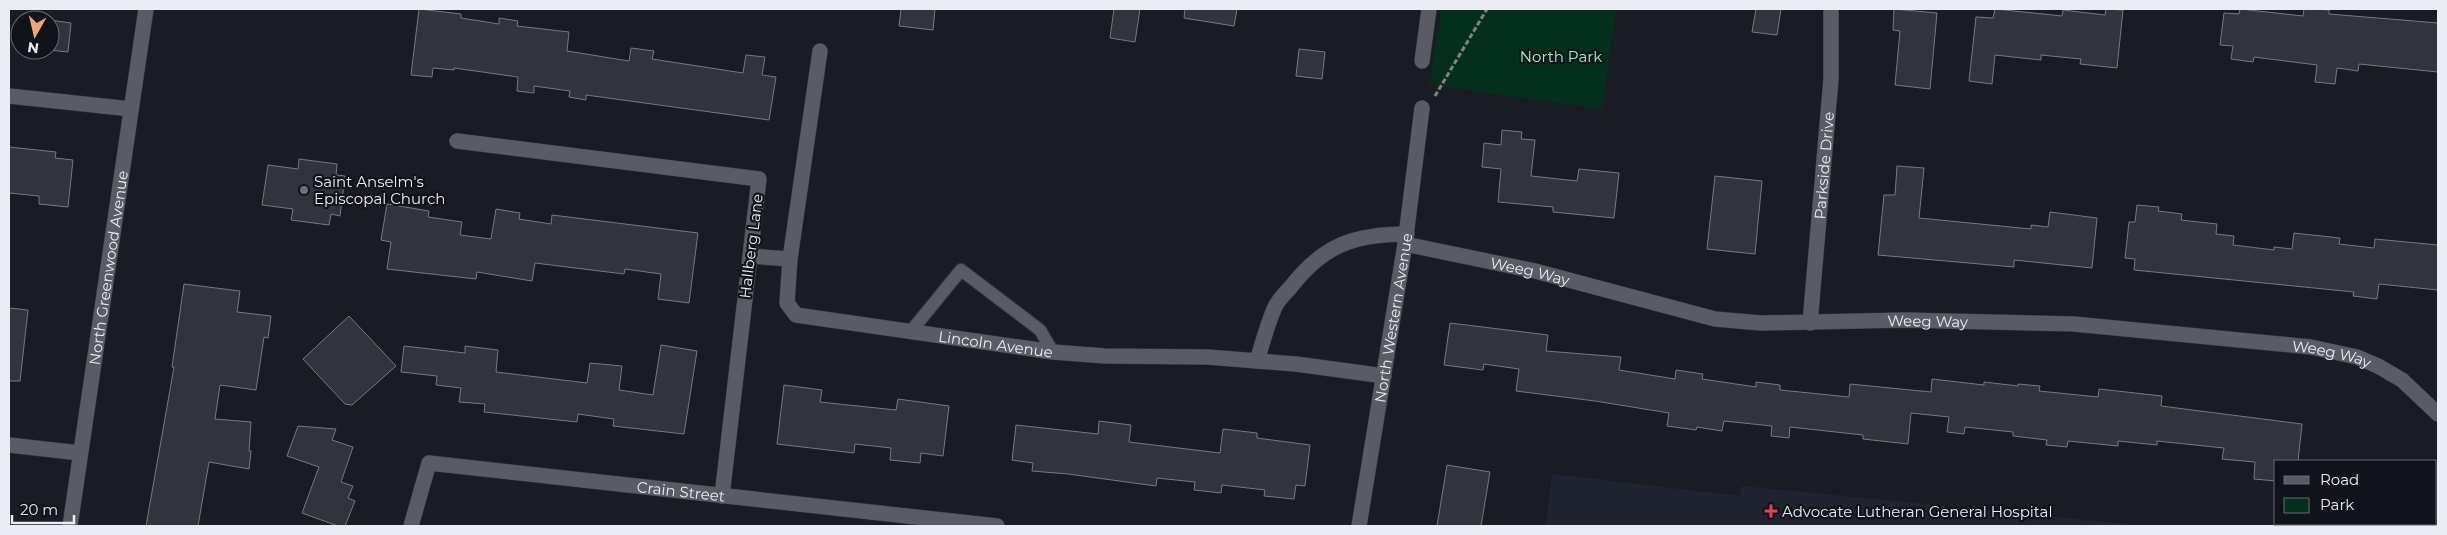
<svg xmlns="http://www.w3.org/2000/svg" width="2447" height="535" viewBox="0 0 2447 535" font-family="Montserrat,sans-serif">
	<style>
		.built { fill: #202431 }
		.green { fill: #042f1c }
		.building { fill: #32343d; stroke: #767983 }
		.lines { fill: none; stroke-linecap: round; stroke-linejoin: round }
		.service-casing { stroke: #383a40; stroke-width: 14 }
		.minor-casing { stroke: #383a40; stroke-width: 16 }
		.secondary-casing { stroke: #383a40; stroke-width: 16 }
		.path { stroke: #808289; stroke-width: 3; stroke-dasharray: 5 2.5; stroke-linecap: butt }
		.service { stroke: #5a5c65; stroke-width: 12 }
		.minor { stroke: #5a5c65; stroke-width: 15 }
		.secondary { stroke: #5a5c65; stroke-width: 15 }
		.worship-dot { fill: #6b7280; stroke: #11131a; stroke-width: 2 }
		.health-dot { fill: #e0444e; stroke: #11131a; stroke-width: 2 }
		.labels { text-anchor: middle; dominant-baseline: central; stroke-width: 4.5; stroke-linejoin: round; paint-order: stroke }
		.park-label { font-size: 15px; fill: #87fec1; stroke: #11131a }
		.street-label { font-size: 15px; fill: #ecedf3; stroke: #11131a }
		.poi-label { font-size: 15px; fill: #ecedf3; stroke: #11131a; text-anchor: start }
	</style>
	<rect width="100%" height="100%" fill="#1a1c24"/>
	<path class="built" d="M1552,474L1740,496L1742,486L2147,526H1546Z"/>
	<path class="green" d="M1441,9H1616L1602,109L1430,85Z"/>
	<path class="building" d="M419,9L461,14V18L499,24V18L518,21L517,26L569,32L567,51L629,61L631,48L654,51L652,59L743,73L746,55L765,57L762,75L776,77L769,120L586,95V100L569,97L570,91L534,86V93L517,91L518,77L454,68V70L433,68L432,77L411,75Z
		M901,9H935L933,30L899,26Z
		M1114,9H1140L1135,42L1110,38Z
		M1185,9H1237L1234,26L1184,18Z
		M1756,9H1781L1777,35L1752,32Z
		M1894,9L1937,13L1930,89L1895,85L1900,31L1893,30Z
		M1995,9L2062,16L2063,10L2105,15L2106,9L2123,10L2117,68L2080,64L2081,59L2041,55V60L1995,55L1992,84L1969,81L1976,17L1993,18Z
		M2240,9L2303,16L2304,9H2315L2329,10V14L2438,23V72L2359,64L2358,71L2337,68L2335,84L2315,82L2317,65L2254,57L2253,62L2231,59L2233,46L2220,45L2224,13L2239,14Z
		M50,20L71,23L68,52L49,50Z
		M1299,49L1325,52L1322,79L1296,76Z
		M1502,130L1522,132L1521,139L1535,140L1531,176L1577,181L1579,169L1619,173L1614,218L1553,212V207L1498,202L1501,169L1482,167L1484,143L1501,145Z
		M9,147L56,152L55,158L73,160L68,207L39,204V196L9,193Z
		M299,159L337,164L336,175L345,176L340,216L331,214L329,225L291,220L293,209L262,205L268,165L298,169Z
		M1897,166L1924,168L1919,218L2031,229V225L2048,227L2050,212L2097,218L2092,268L2014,260V267L1878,255L1884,195H1895Z
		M1715,176L1762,181L1755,254L1707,249Z
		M387,204L429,211L428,217L462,222L460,235L491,239L496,209L520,213L519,219L551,224L552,215L698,233L689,303L658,299L661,274L625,269L624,274L535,263L532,281L477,272L476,279L387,269L391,242L381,240Z
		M2137,205L2159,207L2158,211L2182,214L2181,220L2217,224L2216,234L2234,236L2233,245L2274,250V247L2292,249L2294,233L2340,238L2339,244L2374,248L2375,239L2438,245V290L2379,284L2377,299L2353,296L2354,292L2134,270L2135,259L2125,258L2129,222H2135Z
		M184,284L240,291L237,312L271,316L268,338L264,337L256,390L220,385L215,419L251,422L249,451H251L249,469L209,462L198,526H146L174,367H172Z
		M9,308L28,310L20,381H9Z
		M349,316L396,366L352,405L345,404L303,359Z
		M1450,323L1548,335L1546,351L1621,357L1619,370L1675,379L1676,370L1703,374L1702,379L1756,387V382L1780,385V390L1849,397L1850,384L1931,392L1932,379L1984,385V382L2018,386V384L2040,386L2039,391L2098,397L2099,389L2162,396L2161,406L2302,424L2298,461H2276V481L2254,479L2255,462L2222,459L2224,448L2157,441V445L2118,441V446L2068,441L2067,447L2046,445L2047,440L2013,436V432L1965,427L1964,434L1947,432L1949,417L1911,413L1908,444L1863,439V435L1790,427L1789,438L1771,436L1772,426L1724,421L1722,431L1697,427L1696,430L1667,426L1669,413L1595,401L1516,391L1519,369L1484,364L1483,370L1444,365Z
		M661,345L697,351L684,434L613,426L614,419L578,414L577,422L484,412L485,404L459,402L461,388L436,385L437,376L401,372L404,346L465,353V346L498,350L496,372L587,383L590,363L622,366L619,390L653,395Z
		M784,385L822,390L820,402L896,410L898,399L949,406L943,456L921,453L920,463L890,460L891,448L855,444L854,453L777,444Z
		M1099,421L1131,425L1129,442L1220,453L1223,429L1257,433V438L1310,445L1305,486L1296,485L1294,499L1264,496L1265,490L1222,485L1221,493L1194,490L1195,482L1157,478L1156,486L1068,474L1032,471L1033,463L1012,460L1016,425L1098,434Z
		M298,426L336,429L332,440L353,447L341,482L353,486L348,498L355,501L345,526H338L302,513L319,467L287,456Z
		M1447,465L1490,472L1481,526H1437Z"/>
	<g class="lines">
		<g class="service-casing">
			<path id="service" d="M912,330L961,270L1040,330L1053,352"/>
		</g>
		<g class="minor-casing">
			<g id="minor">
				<path id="s1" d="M820,51L790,259L787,303L796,315L1053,352L1105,356L1207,357L1296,364L1384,376"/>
				<path d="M1422,61L1429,9"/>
				<path d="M9,96L131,109"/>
				<path d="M457,141L759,179L722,496"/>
				<path id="s2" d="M1405,244L1535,271L1715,319L1761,323L1904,320L2074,324L2311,347L2357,357L2378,366L2402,380L2438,414"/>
				<path d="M750,256L790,259"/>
				<path id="s3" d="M1810,323L1831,79V9"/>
				<path d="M1257,361C1262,344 1267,326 1274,309C1277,302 1284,294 1290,288C1323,245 1354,234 1407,234"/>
				<path d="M9,445L80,453"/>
				<path id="s4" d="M411,526L429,463L997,526"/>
				<path id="s5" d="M1359,526L1405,244L1422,108"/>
			</g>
		</g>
		<g class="secondary-casing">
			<g id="secondary">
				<path id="s6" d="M70,526L146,9"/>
			</g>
		</g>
		<path class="path" d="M1435,96L1487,9"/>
		<use href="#service" class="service"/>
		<use href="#minor" class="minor"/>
		<use href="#secondary" class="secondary"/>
	</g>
	<circle class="worship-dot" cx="304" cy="190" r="5"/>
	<path class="health-dot" d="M1768.5 503.5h5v5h5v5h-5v5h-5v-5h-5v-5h5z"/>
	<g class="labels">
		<g class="park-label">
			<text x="1561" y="56">North Park</text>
		</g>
		<g class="street-label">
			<text stroke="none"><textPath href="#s3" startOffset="158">Parkside Drive</textPath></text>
			<text transform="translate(751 246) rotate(-83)">Hallberg Lane</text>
			<text stroke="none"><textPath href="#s6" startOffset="261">North Greenwood Avenue</textPath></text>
			<text stroke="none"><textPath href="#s2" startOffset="128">Weeg Way</textPath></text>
			<text stroke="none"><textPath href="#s5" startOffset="211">North Western Avenue</textPath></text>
			<text stroke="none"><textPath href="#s2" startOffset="532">Weeg Way</textPath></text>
			<text stroke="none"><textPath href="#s1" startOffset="471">Lincoln Avenue</textPath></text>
			<text stroke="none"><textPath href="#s2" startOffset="938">Weeg Way</textPath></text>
			<text stroke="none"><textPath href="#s4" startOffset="319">Crain Street</textPath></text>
		</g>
		<g class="poi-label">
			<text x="314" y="181">Saint Anselm's<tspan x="314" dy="17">Episcopal Church</tspan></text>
			<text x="1782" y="511">Advocate Lutheran General Hospital</text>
		</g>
	</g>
	<rect width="2447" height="535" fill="none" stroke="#ecedf3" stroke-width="20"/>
	<rect x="2274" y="460" width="162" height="65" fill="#11131a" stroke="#696a71"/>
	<rect x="2284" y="476" width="25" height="8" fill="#5a5c65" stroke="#696a71"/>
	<text x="2320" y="485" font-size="15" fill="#ecedf3">Road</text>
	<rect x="2284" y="498" width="25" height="15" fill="#042f1c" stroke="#696a71"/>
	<text x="2320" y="510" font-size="15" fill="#ecedf3">Park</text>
	<g transform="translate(35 35) rotate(188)"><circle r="24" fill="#11131a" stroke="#696a71"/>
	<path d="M0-4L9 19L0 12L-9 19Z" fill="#f0a378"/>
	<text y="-8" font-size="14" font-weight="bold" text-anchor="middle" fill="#ecedf3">N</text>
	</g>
	<path d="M12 515v8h62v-8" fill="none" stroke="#ecedf3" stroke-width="2.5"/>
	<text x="20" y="515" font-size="15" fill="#ecedf3" stroke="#11131a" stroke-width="4" paint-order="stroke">20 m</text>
</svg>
